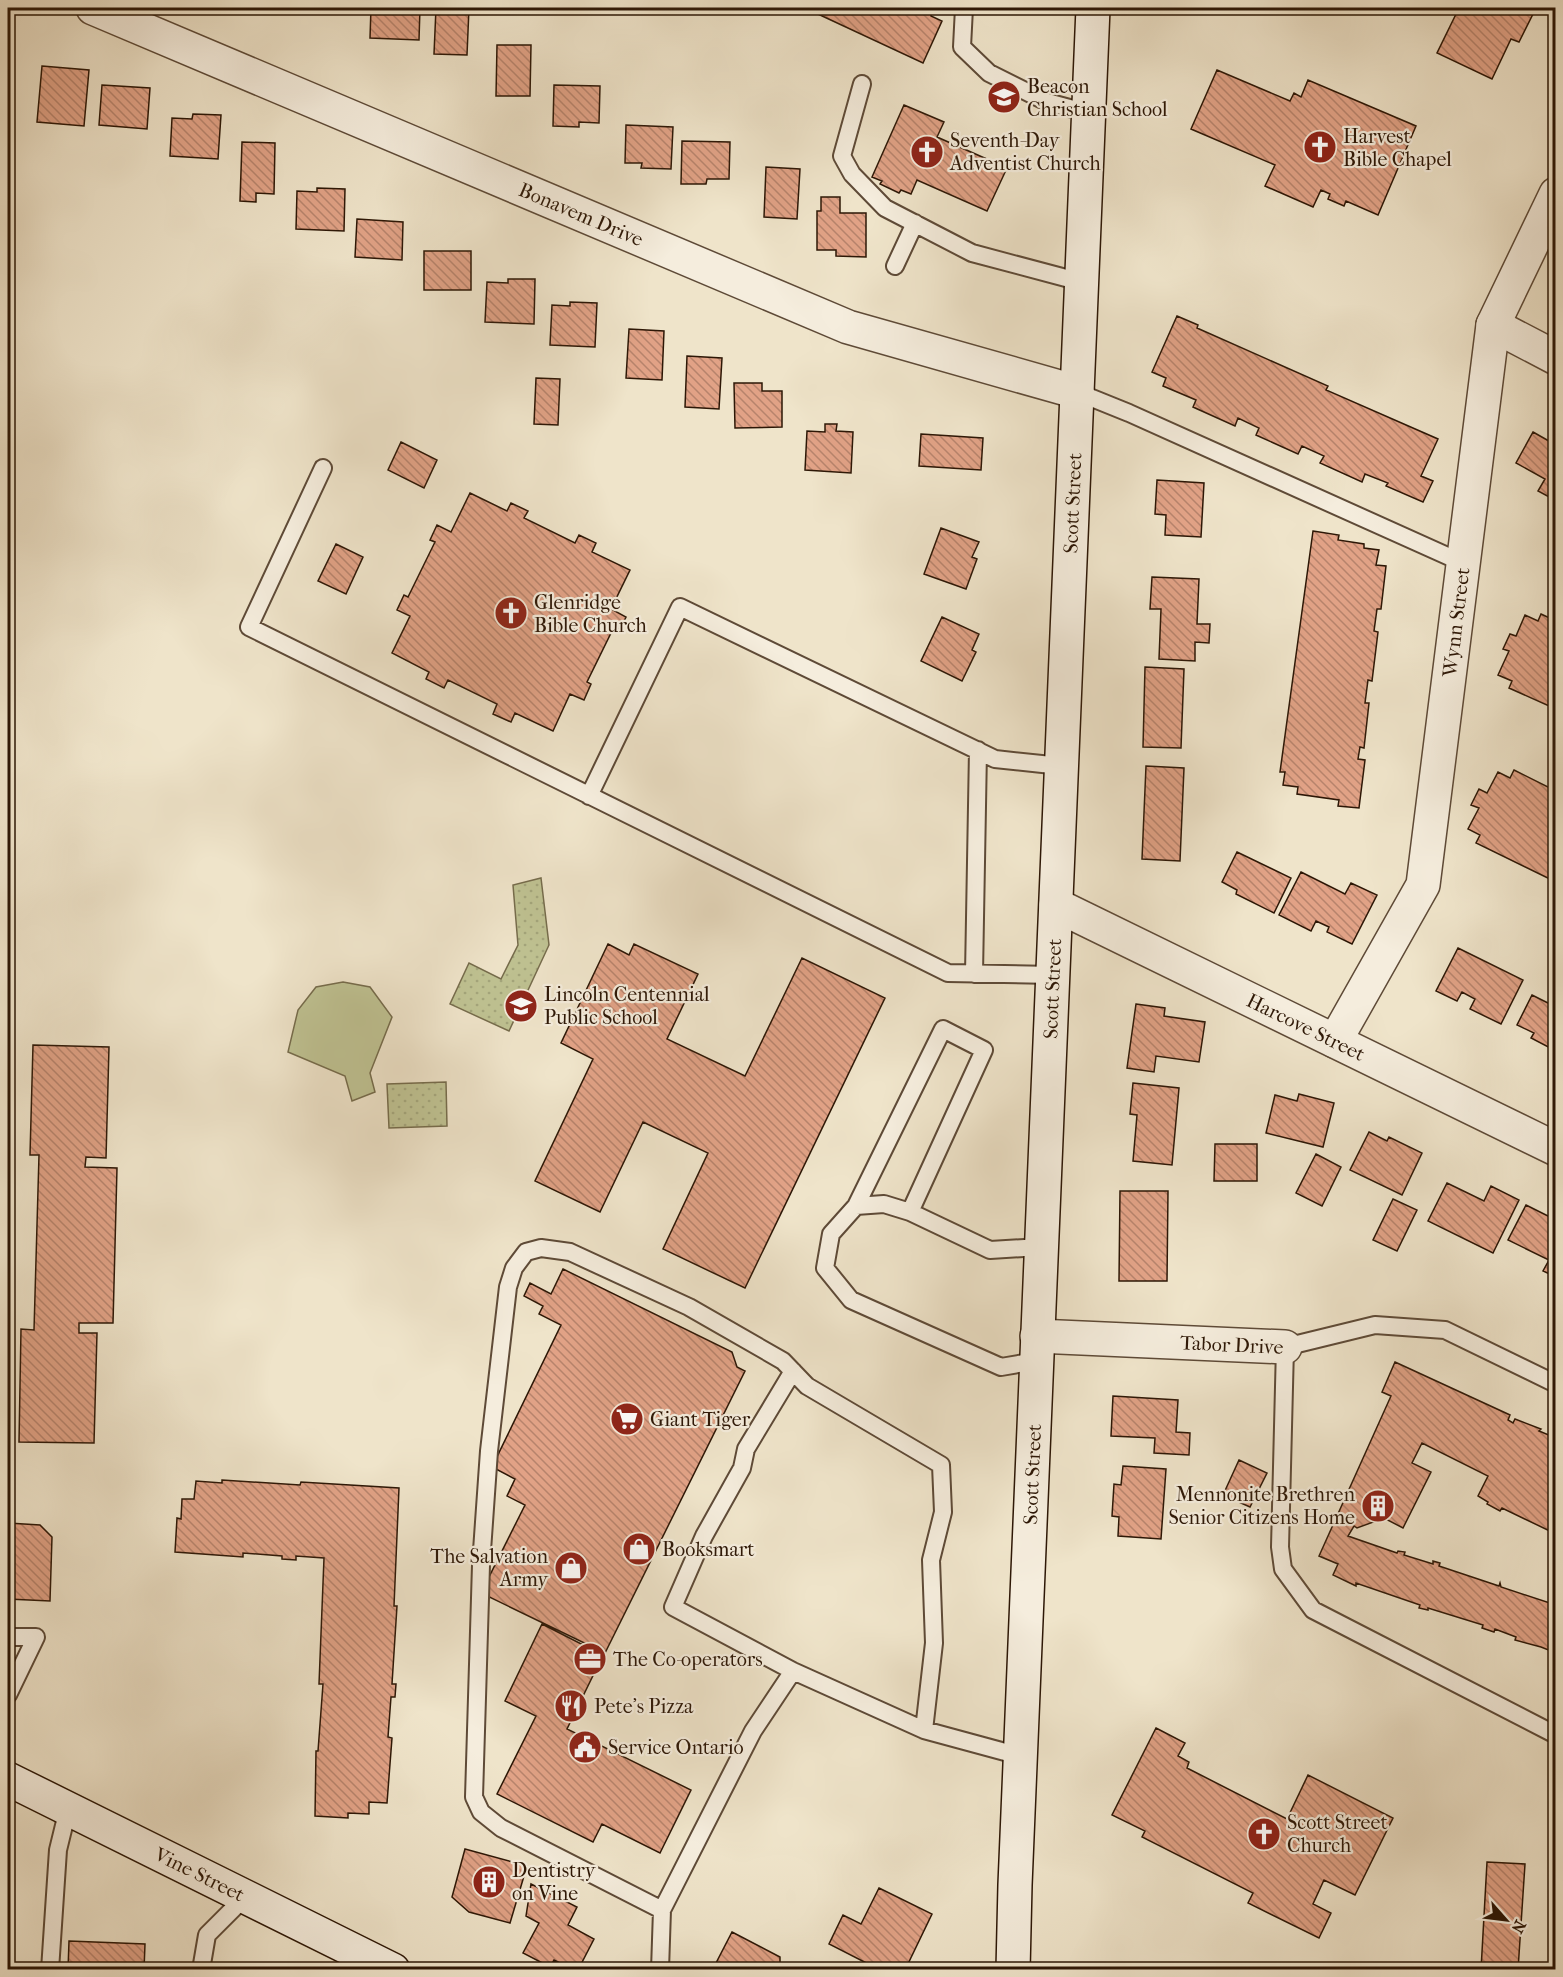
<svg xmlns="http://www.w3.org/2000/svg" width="1563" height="1977" viewBox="0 0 1563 1977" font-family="'IM FELL French Canon',serif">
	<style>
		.grass { fill: url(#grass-dots); stroke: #766c4c; stroke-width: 1.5 }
		.pitch { fill: #bfc292; stroke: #766c4c; stroke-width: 1.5 }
		.building { fill: url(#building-back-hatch); stroke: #2d1706; stroke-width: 1.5 }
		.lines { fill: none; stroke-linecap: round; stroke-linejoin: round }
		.lane-casing { stroke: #5e4a37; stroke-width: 20 }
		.street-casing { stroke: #5e4a37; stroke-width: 36 }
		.secondary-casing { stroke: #2d1706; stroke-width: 36 }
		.lane { stroke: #f5eddd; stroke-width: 16 }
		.street { stroke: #f5eddd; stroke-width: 33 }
		.secondary { stroke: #f5eddd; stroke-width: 33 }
		.labels { text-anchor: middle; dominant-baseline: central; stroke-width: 4.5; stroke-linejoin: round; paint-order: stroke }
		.poi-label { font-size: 20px; fill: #2d1706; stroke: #f5eddd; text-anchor: start }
		.street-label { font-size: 20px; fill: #2d1706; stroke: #f5eddd }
	</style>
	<defs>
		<pattern id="grass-dots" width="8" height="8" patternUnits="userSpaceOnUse" patternTransform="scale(1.5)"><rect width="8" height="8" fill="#bfc292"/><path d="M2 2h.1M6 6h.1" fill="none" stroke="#a4a67c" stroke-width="1.8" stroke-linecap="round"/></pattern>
		<pattern id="building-back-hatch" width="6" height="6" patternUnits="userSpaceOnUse" patternTransform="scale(1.5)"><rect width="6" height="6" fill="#e1a286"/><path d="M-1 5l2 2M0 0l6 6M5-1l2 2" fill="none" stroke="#b7836c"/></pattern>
	</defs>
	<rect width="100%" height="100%" fill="#efe4ca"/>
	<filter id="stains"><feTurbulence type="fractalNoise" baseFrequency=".00333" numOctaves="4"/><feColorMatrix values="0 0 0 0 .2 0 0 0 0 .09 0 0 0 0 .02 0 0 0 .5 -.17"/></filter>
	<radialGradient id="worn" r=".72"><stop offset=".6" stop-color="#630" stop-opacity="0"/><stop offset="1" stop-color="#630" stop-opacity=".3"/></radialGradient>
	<path class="grass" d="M541,878L549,945L509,1031L450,1004L469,963L501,979L518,945L513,885Z
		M446,1082L447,1126L389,1128L387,1084Z"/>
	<path class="pitch" d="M343,982L370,987L392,1017L370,1073L375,1092L352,1101L345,1076L288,1052L298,1010L316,987Z"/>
	<path class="building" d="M371,8H420L419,40L370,38Z
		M436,8H469L467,55L434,54Z
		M805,8H931V16L942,21L923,63Z
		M1459,8H1536L1519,42L1511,39L1492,79L1437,53Z
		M497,45H531L530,96H496Z
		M42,66L89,70L84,126L37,122Z
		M1217,70L1290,101L1294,93L1301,97L1308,80L1416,126L1378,215L1346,201L1344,206L1328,199L1330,194L1321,190L1313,207L1265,186L1275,165L1191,129Z
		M102,85L150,88L147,129L99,125Z
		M554,85L600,86L599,123L579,122V127L553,126Z
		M904,105L944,122L937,137L1007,168L987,211L917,180L911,194L901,190L899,193L880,184L882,181L872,177Z
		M193,114L221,115L218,159L170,156L172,118L192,119Z
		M626,125L673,127L671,169L641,168L642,163H625Z
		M682,141L730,142L729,179H707L706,184H681Z
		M242,142L275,143L274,194L256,193V202L240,201Z
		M766,167L800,169L797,219L764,217Z
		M317,188L345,189L344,231L296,229L297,191L317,192Z
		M821,197H840V213H866V257L836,256V250H817V211H821Z
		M357,219L403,222L402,260L355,257Z
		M424,251H471V290H424Z
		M508,279H535L534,324L485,322L487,282L508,283Z
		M570,302L597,303L595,347L550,345L552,305L570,306Z
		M1177,316L1198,325L1197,328L1328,386L1326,390L1438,439L1421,476L1433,481L1423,502L1386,486L1388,483L1365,474L1362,482L1320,463L1324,456L1302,446L1298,454L1256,435L1259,428L1238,418L1235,426L1193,407L1196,400L1163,386L1166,378L1152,372Z
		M629,329L664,331L662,380L626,378Z
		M687,356L722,358L719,409L685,407Z
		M536,378L560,379L558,425L534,424Z
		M734,383H762V391H782V427L735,428Z
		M825,424H837L836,431L853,432L851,473L805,470L807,431L825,432Z
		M1533,432L1556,445V495L1553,499L1538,491L1545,479L1516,463Z
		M921,434L983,438L981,470L919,466Z
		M401,442L437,460L424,488L388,470Z
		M1157,480L1204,483L1201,537L1165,535L1166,515L1155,514Z
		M470,493L507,511L511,503L528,511L524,518L575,543L579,535L596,543L592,552L630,570L611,609L626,617L620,630L614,627L587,682L591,684L584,700L570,694L553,731L515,713L511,722L493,714L497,704L448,680L444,688L426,679L429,672L392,653L410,616L397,610L404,595L408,597L435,542L430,540L437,525L451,532Z
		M941,528L979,542L972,557L977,559L966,589L924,574Z
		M1313,531L1339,535L1338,540L1364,544V548L1379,550L1376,565L1386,566L1381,609H1377L1374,631L1378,632L1372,681L1368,680L1365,703H1369L1364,748L1360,747L1358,759L1365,760L1359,808L1338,806L1339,800L1297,794L1298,787L1283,785L1285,772H1280Z
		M336,544L363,557L346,594L318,581Z
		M1152,577L1199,579L1197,624H1210L1209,643L1195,642V661L1159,659L1161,609H1150Z
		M1541,614L1556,621V709L1509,688L1512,681L1498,675L1509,651L1503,649L1510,634L1516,636L1525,615L1538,621Z
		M942,617L979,634L972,650L976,652L962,681L921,661Z
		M1145,667L1184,669L1181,748L1143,747Z
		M1146,766L1184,768L1180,861L1142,859Z
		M1514,770L1556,791V882L1476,843L1480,835L1468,829L1479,808L1471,805L1479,789L1487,793L1498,772L1510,778Z
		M1237,852L1291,878L1274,913L1236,894L1237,890L1222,882Z
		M1301,872L1345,894L1351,883L1377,895L1352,944L1327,932L1329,927L1316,921L1311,931L1279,915Z
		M608,944L629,955L634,944L698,974L667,1039L745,1076L802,958L885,998L745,1288L663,1249L708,1153L643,1122L600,1212L535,1181L593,1059L561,1043Z
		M1458,948L1523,980L1501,1024L1470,1009L1475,999L1462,992L1457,1001L1436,991Z
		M1532,995L1556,1007V1051L1531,1038L1534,1033L1517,1025Z
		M1136,1004L1165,1008L1164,1016L1205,1022L1199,1062L1156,1056L1154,1072L1127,1068Z
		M33,1045L109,1047L106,1158L86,1157L85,1167L117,1168L113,1323H79V1333H97L94,1443L19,1442L21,1329L34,1330L39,1155H30Z
		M1133,1083L1179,1088L1172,1165L1133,1161L1137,1115L1130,1114Z
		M1299,1094L1334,1103L1323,1147L1266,1133L1275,1095L1297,1101Z
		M1369,1132L1387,1141L1389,1137L1422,1153L1402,1195L1350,1170Z
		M1215,1144H1257V1181H1214Z
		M1316,1154L1341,1167L1322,1206L1296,1193Z
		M1447,1183L1484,1201L1491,1186L1519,1200L1493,1253L1428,1221Z
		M1120,1191H1168L1167,1281H1119Z
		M1393,1199L1417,1210L1397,1251L1373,1240Z
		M1526,1205L1556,1220V1277L1543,1271L1549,1260L1508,1240Z
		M563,1269L732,1352L737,1367L745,1371L605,1653L481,1593L525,1505L507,1496L515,1479L492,1467L561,1325L539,1314L543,1306L524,1296L530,1283L551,1294Z
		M1395,1362L1510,1415L1508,1420L1513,1423L1515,1419L1541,1429L1539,1431L1556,1438V1534L1502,1508L1500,1511L1487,1504L1488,1502L1478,1496L1488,1476L1422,1443L1412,1463L1431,1472L1403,1528L1384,1518L1357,1528L1354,1526L1348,1536L1397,1553L1398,1551L1405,1552L1404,1555L1433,1564V1561L1440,1563L1439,1566L1499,1586L1500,1583L1501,1587L1556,1605V1653L1541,1647L1515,1640L1516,1637L1495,1629L1494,1632L1482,1628L1483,1625L1428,1608V1610L1419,1608L1420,1605L1356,1583V1586L1333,1575L1338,1564L1319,1556L1391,1396L1382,1392Z
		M1113,1396L1178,1400L1176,1432L1190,1433L1189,1455L1154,1453L1155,1438L1111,1436Z
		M1239,1460L1267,1473L1250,1507L1223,1495Z
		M1123,1466L1166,1469L1161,1539L1118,1536L1119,1517L1112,1516L1114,1484L1121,1485Z
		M222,1480L300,1485L301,1482L399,1488L394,1606H397L392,1684H396L395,1697H391L388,1737L392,1738L387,1803L369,1802V1814L348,1813V1818L315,1816L316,1751H318L323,1684H319L324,1558L296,1556V1560L282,1559V1556L243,1553V1557L175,1552L177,1518L181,1519L182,1499H194L196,1481L222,1483Z
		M8,1523L40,1525L52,1537L50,1601L8,1599Z
		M542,1624L603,1655L567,1729L691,1790L660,1853L602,1824L593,1842L497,1794L536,1716L505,1701Z
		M1156,1728L1185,1743L1178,1756L1189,1762L1187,1768L1287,1819L1308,1775L1393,1818L1355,1895L1324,1880L1313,1904L1331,1913L1319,1938L1248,1903L1253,1893L1142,1837L1145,1831L1112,1815Z
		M465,1849L527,1866L510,1923L469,1912L452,1897Z
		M1487,1862L1525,1864L1518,1970H1481Z
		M531,1884L577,1907L568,1925L594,1939L578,1970H574L554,1960L550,1967L523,1953L539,1923L526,1916Z
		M879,1888L932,1914L905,1970H880L829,1944L843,1915L861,1924Z
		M732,1932L780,1957V1970H715V1965Z
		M69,1941L145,1944L144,1970H68Z"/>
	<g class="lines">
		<g class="lane-casing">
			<path id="lane" d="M964,8L962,47L989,73L1047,102L1088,113
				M862,84L842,156L852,174L885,208L972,253L1081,282
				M895,266L915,223
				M1077,392L1129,413L1463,563
				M323,468L249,627L948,973L1053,975
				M589,796L680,607L995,759L1061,766
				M974,974L978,750
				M856,1206L943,1029L984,1050L910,1212
				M1036,1361L1001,1367L851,1300L825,1268L831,1234L856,1206L884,1204L910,1212L990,1250L1041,1247
				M793,1371L746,1449L742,1468L704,1536L673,1607L793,1671L924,1730L1020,1756
				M1556,1384L1445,1330L1375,1325L1285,1347L1280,1547L1283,1569L1313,1610L1556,1735
				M8,1637H36L8,1695
				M662,1910L501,1828L481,1812L474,1797L481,1565L489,1451L508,1287L514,1268L526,1252L541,1248L570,1252L689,1307L783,1361L807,1386L941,1465L943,1512L931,1560L934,1643L924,1730
				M50,1970L58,1850L68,1809
				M201,1970L207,1935L245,1897
				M660,1970L662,1910L753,1731L793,1671"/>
		</g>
		<g class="street-casing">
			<g id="street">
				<path id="s1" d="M93,8L848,327L1077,392"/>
				<path d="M1493,325L1556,358"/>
				<path id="s2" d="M1056,905L1556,1149"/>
				<path id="s3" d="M1335,1041L1423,885L1493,325L1556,194"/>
				<path id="s4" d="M1037,1336L1285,1347"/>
			</g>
		</g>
		<g class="secondary-casing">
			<g id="secondary">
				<path id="s5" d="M8,1779L393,1970"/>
				<path id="s6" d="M1013,1970L1015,1885L1093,8"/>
			</g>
		</g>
		<use href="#lane" class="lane"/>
		<use href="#street" class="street"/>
		<use href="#secondary" class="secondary"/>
	</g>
	<defs>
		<g id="school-disc" transform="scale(1.725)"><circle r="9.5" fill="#8f2418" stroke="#f5eddd"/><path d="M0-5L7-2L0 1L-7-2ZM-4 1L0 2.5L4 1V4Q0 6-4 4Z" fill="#fff"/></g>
		<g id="church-disc" transform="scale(1.725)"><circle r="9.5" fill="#8f2418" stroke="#f5eddd"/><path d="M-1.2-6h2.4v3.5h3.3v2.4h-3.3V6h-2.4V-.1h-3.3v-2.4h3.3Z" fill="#fff"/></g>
		<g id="supermarket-disc" transform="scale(1.725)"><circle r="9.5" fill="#8f2418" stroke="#f5eddd"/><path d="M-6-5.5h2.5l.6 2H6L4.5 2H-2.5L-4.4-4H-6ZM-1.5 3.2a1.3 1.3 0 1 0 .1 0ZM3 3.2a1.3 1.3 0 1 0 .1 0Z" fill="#fff"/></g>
		<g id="building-disc" transform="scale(1.725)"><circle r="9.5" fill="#8f2418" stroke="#f5eddd"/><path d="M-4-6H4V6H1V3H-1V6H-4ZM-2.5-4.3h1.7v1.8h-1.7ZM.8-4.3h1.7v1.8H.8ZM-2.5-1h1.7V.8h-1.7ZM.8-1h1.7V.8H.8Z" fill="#fff"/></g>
		<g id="shop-disc" transform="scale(1.725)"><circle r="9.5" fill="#8f2418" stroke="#f5eddd"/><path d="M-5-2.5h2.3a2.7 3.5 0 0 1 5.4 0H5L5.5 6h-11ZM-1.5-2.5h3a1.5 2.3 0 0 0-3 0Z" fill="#fff"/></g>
		<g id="office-disc" transform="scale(1.725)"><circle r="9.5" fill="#8f2418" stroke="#f5eddd"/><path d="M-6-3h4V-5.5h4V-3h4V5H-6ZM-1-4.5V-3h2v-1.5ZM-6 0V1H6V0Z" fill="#fff"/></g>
		<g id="restaurant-disc" transform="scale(1.725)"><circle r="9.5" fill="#8f2418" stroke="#f5eddd"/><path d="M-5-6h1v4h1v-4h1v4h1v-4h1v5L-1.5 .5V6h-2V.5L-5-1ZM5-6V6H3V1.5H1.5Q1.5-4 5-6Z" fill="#fff"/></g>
		<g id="civic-disc" transform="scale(1.725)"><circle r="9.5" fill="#8f2418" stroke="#f5eddd"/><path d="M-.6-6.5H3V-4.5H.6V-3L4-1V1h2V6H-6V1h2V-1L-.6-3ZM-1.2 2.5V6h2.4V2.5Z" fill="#fff"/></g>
	</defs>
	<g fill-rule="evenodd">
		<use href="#school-disc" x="1004" y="97"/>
		<use href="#church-disc" x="1320" y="147"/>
		<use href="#church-disc" x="927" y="152"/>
		<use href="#church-disc" x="511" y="613"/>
		<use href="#school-disc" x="521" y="1006"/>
		<use href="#supermarket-disc" x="627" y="1419"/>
		<use href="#building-disc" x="1378" y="1506"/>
		<use href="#shop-disc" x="639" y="1549"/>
		<use href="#shop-disc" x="571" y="1568"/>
		<use href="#office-disc" x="590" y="1659"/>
		<use href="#restaurant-disc" x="571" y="1706"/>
		<use href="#civic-disc" x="585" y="1747"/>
		<use href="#church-disc" x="1264" y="1834"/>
		<use href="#building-disc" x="489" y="1882"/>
	</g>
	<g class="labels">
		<g class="poi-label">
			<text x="1027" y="86">Beacon<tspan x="1027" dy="23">Christian School</tspan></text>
			<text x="1343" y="136">Harvest<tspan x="1343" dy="23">Bible Chapel</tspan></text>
			<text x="950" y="140">Seventh-Day<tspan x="950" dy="23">Adventist Church</tspan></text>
			<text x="534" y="602">Glenridge<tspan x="534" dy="23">Bible Church</tspan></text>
			<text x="544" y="994">Lincoln Centennial<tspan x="544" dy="23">Public School</tspan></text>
			<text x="650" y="1419">Giant Tiger</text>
			<text x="1355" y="1494" text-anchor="end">Mennonite Brethren<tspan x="1355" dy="23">Senior Citizens Home</tspan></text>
			<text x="662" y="1549">Booksmart</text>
			<text x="548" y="1556" text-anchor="end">The Salvation<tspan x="548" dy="23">Army</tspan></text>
			<text x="613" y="1659">The Co-operators</text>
			<text x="594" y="1706">Pete's Pizza</text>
			<text x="608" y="1747">Service Ontario</text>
			<text x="1287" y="1822">Scott Street<tspan x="1287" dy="23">Church</tspan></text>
			<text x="512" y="1870">Dentistry<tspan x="512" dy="23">on Vine</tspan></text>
		</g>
		<g class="street-label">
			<text stroke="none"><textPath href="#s1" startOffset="530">Bonavem Drive</textPath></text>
			<text stroke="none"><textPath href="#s6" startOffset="1468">Scott Street</textPath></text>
			<text stroke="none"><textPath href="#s3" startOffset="444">Wynn Street</textPath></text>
			<text stroke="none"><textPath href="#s6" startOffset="982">Scott Street</textPath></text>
			<text stroke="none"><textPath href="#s2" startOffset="278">Harcove Street</textPath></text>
			<text stroke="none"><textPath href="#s4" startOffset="195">Tabor Drive</textPath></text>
			<text stroke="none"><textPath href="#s6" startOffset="496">Scott Street</textPath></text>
			<text stroke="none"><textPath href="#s5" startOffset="214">Vine Street</textPath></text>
		</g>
	</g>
	<rect width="1563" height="1977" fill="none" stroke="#efe4ca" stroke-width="30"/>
	<rect x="9" y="9" width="1545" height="1959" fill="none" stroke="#2d1706" stroke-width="3"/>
	<rect x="15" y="15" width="1533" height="1947" fill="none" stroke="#2d1706" stroke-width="1.5"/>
	<g transform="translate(1506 1920) rotate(118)" stroke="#f5eddd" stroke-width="4.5" paint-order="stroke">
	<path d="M0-4.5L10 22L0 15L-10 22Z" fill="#2d1706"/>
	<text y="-9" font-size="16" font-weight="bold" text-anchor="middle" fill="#2d1706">N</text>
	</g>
	<rect width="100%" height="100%" filter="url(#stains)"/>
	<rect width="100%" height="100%" fill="url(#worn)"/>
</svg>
